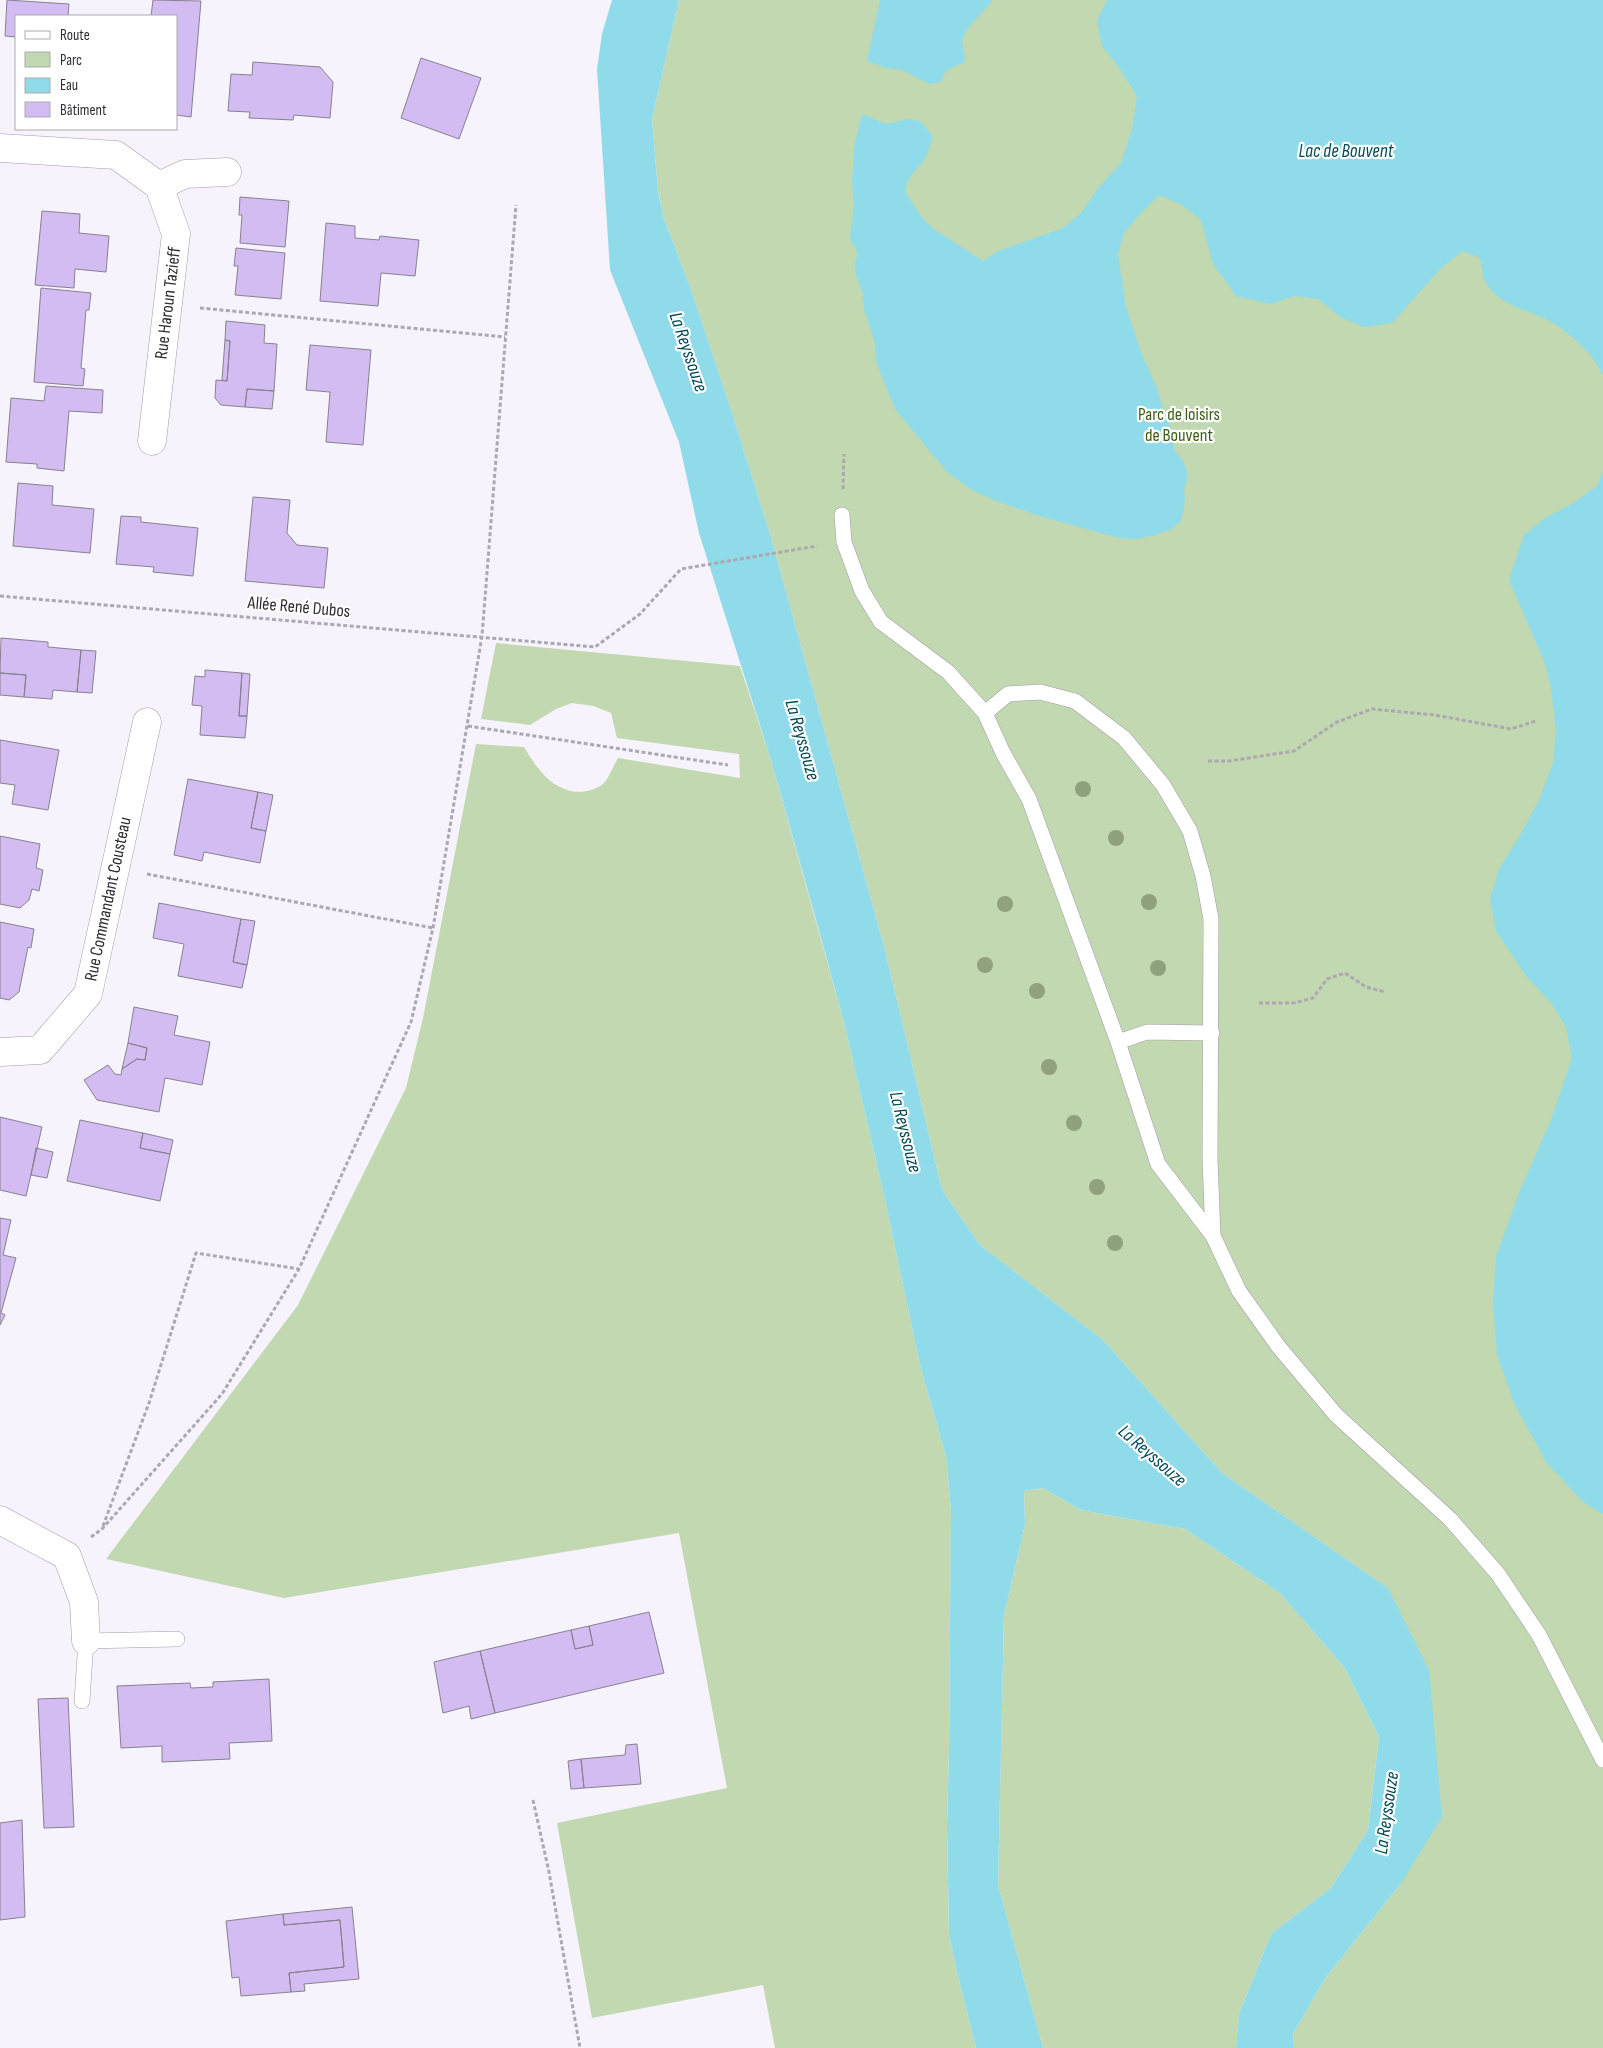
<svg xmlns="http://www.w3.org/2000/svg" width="1603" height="2048" viewBox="0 0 1603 2048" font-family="'Sofia Sans Condensed',sans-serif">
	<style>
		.green { fill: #c1d8b0 }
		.water { fill: #8fdbe9 }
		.building { fill: #d3bcf1; stroke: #87818f }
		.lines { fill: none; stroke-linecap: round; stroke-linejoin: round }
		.lane-casing { stroke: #a29caa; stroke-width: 16 }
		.street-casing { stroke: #a29caa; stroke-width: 29 }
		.path { stroke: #aba8b0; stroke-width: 3; stroke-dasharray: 4 2.5; stroke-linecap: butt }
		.lane { stroke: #fff; stroke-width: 15 }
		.street { stroke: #fff; stroke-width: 28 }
		.tree { fill: #90a17d }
		.labels { text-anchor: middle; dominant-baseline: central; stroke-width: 4.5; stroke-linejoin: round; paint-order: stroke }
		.street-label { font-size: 18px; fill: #2e2b31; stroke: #fff }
		.park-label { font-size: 18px; fill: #3b5e15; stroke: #fff }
		.water-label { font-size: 19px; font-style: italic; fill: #004953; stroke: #fff }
	</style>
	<rect width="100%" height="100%" fill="#f7f3fd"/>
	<path class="green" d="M679,0H1603V2048H1294L1293,2034L1326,1977L1402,1882L1388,1588L1222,1473L1103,1340L980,1245L942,1190L885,950L770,534L733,416L689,284L664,219L658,190L652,119Z
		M496,643L740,666L771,760L844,1022L884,1195L920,1365L946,1456L951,1511L949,1751L947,1825L949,1934L957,1972L976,2048H775L763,1985L592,2018L557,1823L727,1788L679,1533L284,1598L106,1559L298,1305L406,1088L423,1018L476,744L524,747C537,769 553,792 581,792C589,791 600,788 605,782C610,775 614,765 618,758L740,778L739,754L617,738L611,713L593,706L572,703L556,709L530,725L481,719Z
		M1043,1488L1081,1510L1185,1529L1280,1593L1344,1667L1379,1737L1368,1830L1331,1888L1271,1934L1239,2014L1236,2048H1043L998,1885L1004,1615L1025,1525L1024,1491Z"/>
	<path class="water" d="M612,0H679L652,119L658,191L664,219L689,284L733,416L770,534L885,950L942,1190L980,1245L1103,1340L1222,1473L1388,1588L1429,1670L1442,1817L1402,1882L1326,1977L1293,2034L1294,2048H1236L1239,2014L1271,1934L1331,1888L1368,1830L1379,1737L1344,1667L1280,1593L1185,1529L1081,1510L1043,1488L1024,1491L1025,1525L1004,1615L998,1885L1043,2048H976L957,1972L949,1934L947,1825L949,1751L951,1511L946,1456L920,1365L884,1195L844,1022L815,916L771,760L699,533L679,442L610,270L597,69L602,34Z
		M880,0H993L968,28L962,39L965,62L946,70L941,82L929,84L902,70L886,68L867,61Z
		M1107,0H1603V375C1594,355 1574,337 1556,325C1532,309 1499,308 1485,281C1481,274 1482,264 1480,258L1463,251L1442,267L1392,323L1364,327L1342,318L1318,299L1295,296L1270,304L1236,296L1213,264L1201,220L1182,205L1159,195L1139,215L1124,233L1118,254L1126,307L1142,355L1156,386L1165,416L1173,433L1174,450L1184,462L1188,475L1184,490L1185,502L1181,521L1170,530L1155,535L1136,539L1119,538L1039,516L996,501L972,490L947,472L895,409L877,364L874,340L864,309L862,291L856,275L855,263L858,253L850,239L854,205L852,182L854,148L862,114L886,124L909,119L919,121L924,125L933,137C930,146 927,156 921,164C911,176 908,176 905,192L920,215L932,228L983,261L998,251L1063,228L1081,213L1098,188L1121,163L1132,129L1137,96L1118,66L1102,46L1097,20Z
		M1603,470V1514L1582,1501L1546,1462L1514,1403L1497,1355L1493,1303L1496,1257L1521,1188L1551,1120L1572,1058L1566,1027L1552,1004L1527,977L1496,931L1490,898L1500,867L1519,837L1539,800L1553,763L1556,731L1551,687L1544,661L1509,580L1524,535L1545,518L1575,502L1598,485Z"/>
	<path class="building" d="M7,0L69,4L68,16H16V37L5,36Z
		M153,0L201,1L191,117L176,115V16H151Z
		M421,58L481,78L459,139L401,118Z
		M253,62L320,67L333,82L330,118L294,115L293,120L249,118L250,112L228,111L231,74L252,75Z
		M240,197L289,201L285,247L240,243L242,215H239Z
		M42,211L80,214L79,233L109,236L106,272L75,269L74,288L35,285Z
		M326,223L355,226V238L379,240L380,236L419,240L415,276L381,273L378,306L320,301Z
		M236,248L285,253L281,299L235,295L238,266H234Z
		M41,288L91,293L89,310H86L81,368L85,369L83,386L34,382Z
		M226,321L265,325L264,343L277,344L274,391L247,389L245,407L221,405L215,398L216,380L227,381L230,341L225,340Z
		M225,340L230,341L227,381L222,380Z
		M310,345L371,350L363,445L326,442L330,392L306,390Z
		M46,386L103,390L102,413L69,411L64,471L37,468V464L6,462L11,398L44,401Z
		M247,389L274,391L272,409L245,407Z
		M18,483L53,486L52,505L94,509L90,553L13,546Z
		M253,497L290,500L287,533L297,545L328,548L324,588L245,581Z
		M121,516L141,517V522L198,528L193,576L153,572L154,567L116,564Z
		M1,638L48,642V647L81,650L77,692L53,690L52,699L24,697L26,675L0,673Z
		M81,650L96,651L92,693L77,692Z
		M205,670L242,673L239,716H247L245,738L200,735L202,706L192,705L195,676L205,677Z
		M0,673L26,675L24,697L0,695Z
		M242,673L250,674L247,716H239Z
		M0,740L59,750L48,810L12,804L15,785L0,783Z
		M188,779L258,792L251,828L266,831L260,863L204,852L202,861L174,855Z
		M258,792L273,795L266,831L251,828Z
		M0,836L40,844L36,868L43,870L39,891L32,889L29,900L20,908L0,904Z
		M159,903L241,919L233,962L247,965L242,988L178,976L184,944L153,938Z
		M241,919L255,921L247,965L233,962Z
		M0,922L34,929L31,948L28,947L19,992L9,1000L0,998Z
		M134,1007L178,1016L174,1035L210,1042L202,1085L165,1078L159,1112L97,1100L84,1080L108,1065L115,1074L121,1075L122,1069L137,1059L145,1060L147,1048L128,1043Z
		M128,1043L147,1048L145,1060L137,1059L122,1069Z
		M0,1117L42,1127L26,1196L0,1190Z
		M80,1120L143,1133L140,1148L170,1154L160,1201L67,1181Z
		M143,1133L173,1140L170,1154L140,1148Z
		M36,1148L53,1152L47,1178L31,1175Z
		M0,1218L11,1220L3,1255L16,1258L1,1313L5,1315L0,1325Z
		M649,1612L664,1673L495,1713L480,1651L571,1630L575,1649L593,1645L589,1626Z
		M589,1626L593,1645L575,1649L571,1630Z
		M480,1651L495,1713L471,1719L469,1706L443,1713L434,1662Z
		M269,1679L272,1741L229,1743L230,1759L162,1762V1746L121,1748L117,1686L190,1683L191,1688L213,1687V1682Z
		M68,1698L74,1827L44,1828L38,1699Z
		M637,1744L641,1784L584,1788L581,1759L625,1755L626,1745Z
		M581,1759L584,1788L571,1789L568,1761Z
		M22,1820L25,1917L0,1920V1823Z
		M352,1907L359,1979L304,1984L305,1991L291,1992L289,1973L344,1967L340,1920L284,1925L283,1914Z
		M283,1914L284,1925L340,1920L344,1967L289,1973L291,1992L241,1996L239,1977L232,1978L226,1921Z"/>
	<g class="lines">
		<g class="lane-casing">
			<path id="lane" d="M842,515L844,542L862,591L881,622L948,672L985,713L1003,753L1029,799L1118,1042L1158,1164L1213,1236
				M985,713L1008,694L1040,692L1075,701L1124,738L1163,785L1190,831L1203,876L1211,919L1210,1159L1213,1236L1239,1291L1278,1346L1336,1415L1450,1519L1498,1574L1539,1635L1603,1760
				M1118,1042L1147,1032L1212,1033
				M82,1701L86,1641L177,1639"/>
		</g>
		<g class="street-casing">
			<path id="street" d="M0,148L116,155L159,186L176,234L152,441
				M159,186L185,174L227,172
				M0,1052L40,1050L88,994L147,722
				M0,1520L67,1556L84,1602L86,1641"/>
		</g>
		<path class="path" d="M200,308L505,337
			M843,489L844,454
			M0,596L595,647L640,614L681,569L817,546
			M468,726L728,765
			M1208,761H1229L1294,751L1337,722L1372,709L1435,715L1511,729L1536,721
			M147,874L433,928
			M1259,1003H1294L1313,998L1327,979L1345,973L1366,987L1385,992
			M103,1526L149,1403L196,1253L299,1269
			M91,1537L102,1529L222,1394L299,1269L411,1022L433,928L482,636L516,205
			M533,1800L549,1872L580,2048"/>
		<use href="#lane" class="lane"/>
		<use href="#street" class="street"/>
	</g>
	<g class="tree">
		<circle cx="1083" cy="789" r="8"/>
		<circle cx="1116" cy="838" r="8"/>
		<circle cx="1149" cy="902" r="8"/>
		<circle cx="1005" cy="904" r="8"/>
		<circle cx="985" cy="965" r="8"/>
		<circle cx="1158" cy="968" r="8"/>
		<circle cx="1037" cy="991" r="8"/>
		<circle cx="1049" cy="1067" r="8"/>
		<circle cx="1074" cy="1123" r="8"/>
		<circle cx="1097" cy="1187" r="8"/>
		<circle cx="1115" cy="1243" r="8"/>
	</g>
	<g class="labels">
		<g class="street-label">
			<text transform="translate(168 303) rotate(-83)">Rue Haroun Tazieff</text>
			<text transform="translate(299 607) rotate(5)">Allée René Dubos</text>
			<text transform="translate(108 899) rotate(-78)">Rue Commandant Cousteau</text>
		</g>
		<g class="park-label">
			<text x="1179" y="414">Parc de loisirs<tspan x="1179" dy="21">de Bouvent</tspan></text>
		</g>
		<g class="water-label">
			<text x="1346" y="151">Lac de Bouvent</text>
			<text transform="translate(688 352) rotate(71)">La Reyssouze</text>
			<text transform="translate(802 740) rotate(74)">La Reyssouze</text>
			<text transform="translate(905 1132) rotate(76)">La Reyssouze</text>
			<text transform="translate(1152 1456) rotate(41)">La Reyssouze</text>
			<text transform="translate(1387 1813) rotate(-82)">La Reyssouze</text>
		</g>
	</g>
	<rect x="15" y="15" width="162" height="115" fill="#ffffff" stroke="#abaaad"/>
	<rect x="25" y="31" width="25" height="8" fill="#ffffff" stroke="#abaaad"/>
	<text x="60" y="40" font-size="15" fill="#2e2b31">Route</text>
	<rect x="25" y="52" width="25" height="15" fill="#c1d8b0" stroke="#abaaad"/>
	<text x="60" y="65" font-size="15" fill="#2e2b31">Parc</text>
	<rect x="25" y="78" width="25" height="15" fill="#8fdbe9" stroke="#abaaad"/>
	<text x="60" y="90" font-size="15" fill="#2e2b31">Eau</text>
	<rect x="25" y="102" width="25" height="15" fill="#d3bcf1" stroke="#abaaad"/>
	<text x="60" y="115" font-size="15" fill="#2e2b31">Bâtiment</text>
</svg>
